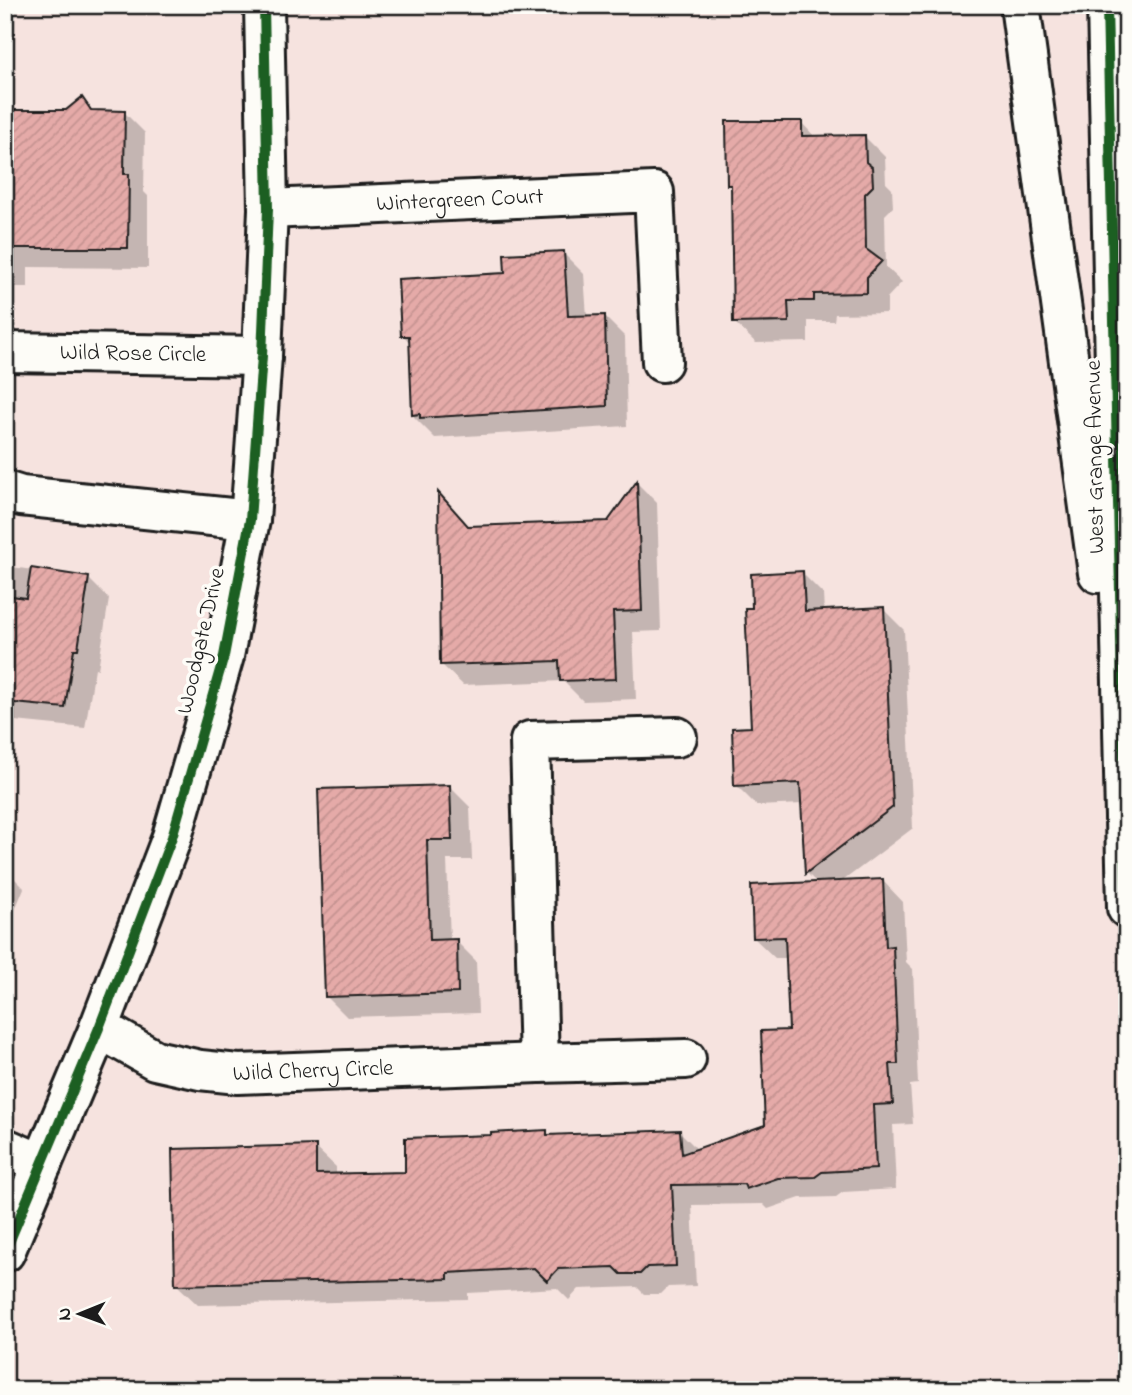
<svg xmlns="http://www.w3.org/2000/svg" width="1132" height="1395" viewBox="0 0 1132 1395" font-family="'Indie Flower',sans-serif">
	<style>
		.shadow { fill: #0003 }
		.building { fill: url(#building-hatch); stroke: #1c1c1c; stroke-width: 2 }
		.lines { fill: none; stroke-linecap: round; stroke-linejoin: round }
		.minor-casing { stroke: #1c1c1c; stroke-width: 44 }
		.minor { stroke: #fdfcf7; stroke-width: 38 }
		.cycleway-casing { stroke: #fdfcf7; stroke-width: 15 }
		.cycleway { stroke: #1b5e20; stroke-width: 10 }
		.labels { text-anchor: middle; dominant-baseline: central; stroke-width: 7; stroke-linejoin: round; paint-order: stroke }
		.street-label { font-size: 23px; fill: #1c1c1c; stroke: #fdfcf7 }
	</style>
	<defs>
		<pattern id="building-hatch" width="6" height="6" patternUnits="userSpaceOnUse" patternTransform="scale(1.75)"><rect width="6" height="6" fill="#e5aaa8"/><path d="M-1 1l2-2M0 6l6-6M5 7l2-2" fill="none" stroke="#c49290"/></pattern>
	</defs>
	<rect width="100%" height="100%" fill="#f6e3df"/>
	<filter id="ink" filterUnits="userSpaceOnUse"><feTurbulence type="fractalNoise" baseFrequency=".0143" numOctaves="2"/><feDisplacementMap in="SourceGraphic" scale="14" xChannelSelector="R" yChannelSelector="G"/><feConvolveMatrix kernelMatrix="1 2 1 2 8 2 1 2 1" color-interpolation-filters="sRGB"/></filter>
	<g filter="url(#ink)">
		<path class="shadow" d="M5,112H124L145,133L144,192L148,196V268L28,267V287H5Z
			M801,122L816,138L865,137L885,157L886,183L892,189L893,207L885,215L886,267L902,282L887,298V313L835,314L834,321H808V342L756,343L735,323L733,188L729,185Z
			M563,253L584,274L587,317L604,316L625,337L627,426L435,438L414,417L411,344L403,335L507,275Z
			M637,483L657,503L661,631L633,632L636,699L583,701L563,681L463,685L442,665L469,528L609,522Z
			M5,566L88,578L109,599L98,669L95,668L85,728L5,720Z
			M802,573L823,594L824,612L883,609L904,630L913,828L840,883L883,881L903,902L906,962L913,969L918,1084L910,1085L913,1124L893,1125L896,1189L843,1192L836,1197L800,1198L768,1209L763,1204L692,1205L696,1286L668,1287L661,1294H644L637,1287L579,1289L569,1300L557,1288L468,1293V1299L198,1305L177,1285L315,1147L336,1167V1175L407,1174L546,1132L551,1137L680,1132L698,1150L767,1127L790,1032L787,958H775L754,938L818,884L807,873L803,804L757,806L736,785L753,729L754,609Z
			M450,787L470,807L472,860H447L450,941H456L476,961L478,1013L347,1017L327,997Z
			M5,869L24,888L5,934Z"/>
		<path class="building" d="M82,97L91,110L125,111L124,174H129L128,248H5V110H66Z
			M726,121H802V136L865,135L866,162L872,167L873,186L865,194L866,249L882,261L867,277V293L814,294V301H788L789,322L733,323L731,185H727Z
			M564,251L568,316L605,315L607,406L420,418V414L412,415L409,336H401L398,279L505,273L504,254Z
			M637,481L642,611L613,612L616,679L560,681L559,661L440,665L438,492L468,526L608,521Z
			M31,568L89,577L78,649H74L65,708L5,702V595L26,598Z
			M803,571L805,611L884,607L893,807L805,874L800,783L734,786L732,728L751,727L745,608H752L751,574Z
			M450,785L452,840H427L430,940L457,939L458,993L325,997L318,789Z
			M883,879L886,947L893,946L898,1064H890L893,1104L873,1105L876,1169L822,1172L815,1177L778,1178L746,1189L744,1184L672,1185L676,1266L647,1267L640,1274H621L614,1267L558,1269L547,1281L534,1268L448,1273V1279L175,1285L172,1149L316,1145V1174L405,1172V1138L491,1135V1133L547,1130V1135L680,1130L682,1154L765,1125L761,1031L789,1030L785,937L753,938L751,885Z"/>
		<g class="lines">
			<g class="minor-casing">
				<g id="minor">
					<path d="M1020,5L1098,573"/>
					<path d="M1107,5L1127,908"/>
					<path id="s1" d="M268,209L654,192L662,362"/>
					<path id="s2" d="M5,352L262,356"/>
					<path d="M5,491L21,496L250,520"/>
					<path d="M677,737L530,741L539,1063L686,1059"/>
					<path id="s3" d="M99,1028L155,1060L200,1070L238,1074L539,1063"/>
					<path d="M5,1148L42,1164"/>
					<path d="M5,1252L99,1028L172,837L224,656L250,520L262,356L268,209L264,5"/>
				</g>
			</g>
			<use href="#minor" class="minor"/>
			<g class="cycleway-casing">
				<path id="cycleway" d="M1107,5L1127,908
					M5,1252L99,1028L172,837L224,656L250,520L262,356L268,209L264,5"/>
			</g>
			<use href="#cycleway" class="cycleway"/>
		</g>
	</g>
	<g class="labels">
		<g class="street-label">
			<text stroke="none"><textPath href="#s1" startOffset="192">Wintergreen Court</textPath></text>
			<text stroke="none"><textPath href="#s2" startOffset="128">Wild Rose Circle</textPath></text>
			<text transform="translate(1096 457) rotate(-91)">West Grange Avenue</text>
			<text transform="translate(202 641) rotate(-77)">Woodgate Drive</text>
			<text stroke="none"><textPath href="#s3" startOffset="224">Wild Cherry Circle</textPath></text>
		</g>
	</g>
	<rect width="1132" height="1395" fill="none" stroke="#fdfcf7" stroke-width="28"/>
	<rect x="14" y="14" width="1104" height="1367" fill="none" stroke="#1c1c1c" stroke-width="2.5" filter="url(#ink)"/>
	<g transform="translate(80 1314) rotate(269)" stroke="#fdfcf7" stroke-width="5" paint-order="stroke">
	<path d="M0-5L12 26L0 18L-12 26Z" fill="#1c1c1c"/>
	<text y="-10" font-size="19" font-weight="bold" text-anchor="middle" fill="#1c1c1c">N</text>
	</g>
</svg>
